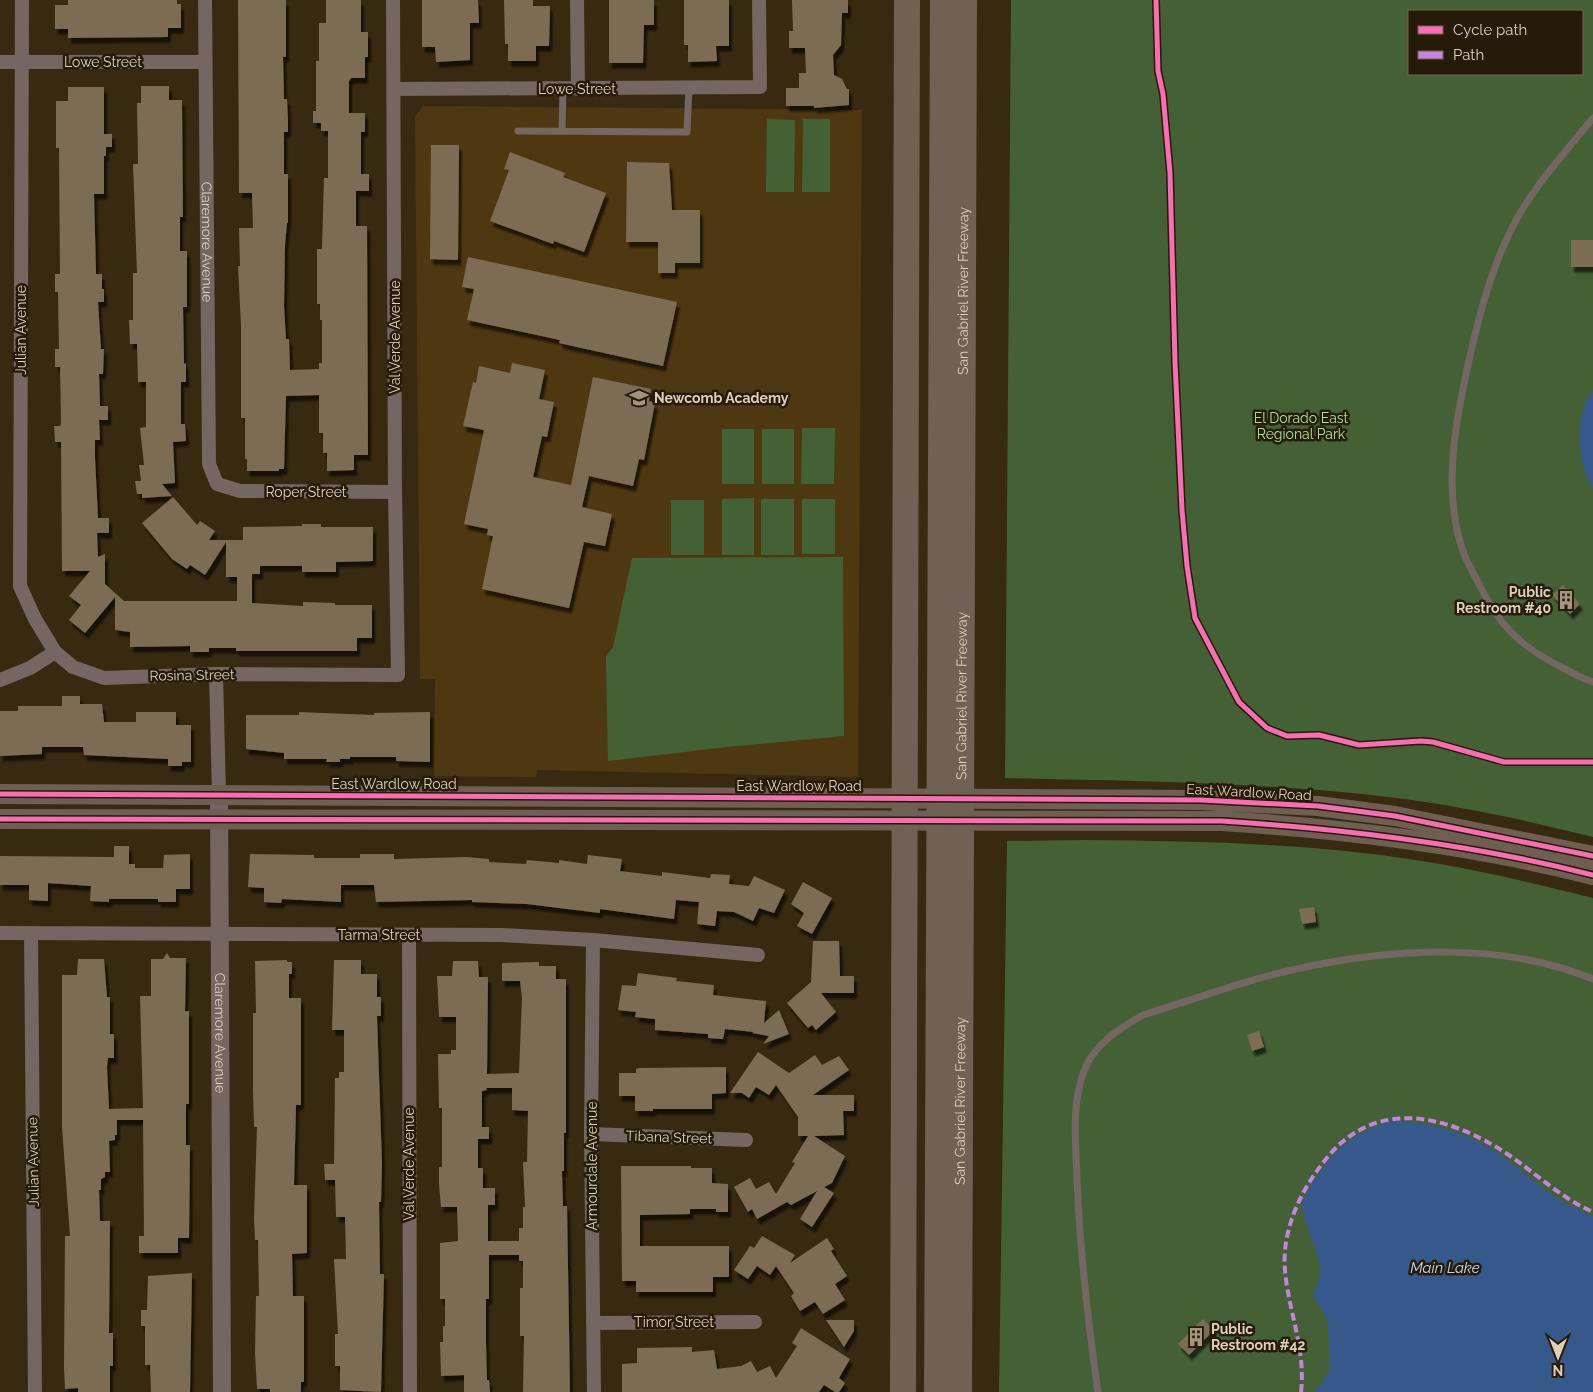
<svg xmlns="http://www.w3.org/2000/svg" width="1593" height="1392" viewBox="0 0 1593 1392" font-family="Raleway,sans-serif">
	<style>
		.built { fill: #4e3811 }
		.green { fill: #446135; fill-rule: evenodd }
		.water { fill: #37588b }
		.building { fill: #7b6c53; fill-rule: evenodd; filter: url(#shadow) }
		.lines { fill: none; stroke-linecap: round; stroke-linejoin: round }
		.service { stroke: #746660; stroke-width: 7 }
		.minor { stroke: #746660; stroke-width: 14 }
		.tertiary { stroke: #746660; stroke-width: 18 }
		.secondary { stroke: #6e5f52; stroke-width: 20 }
		.motorway { stroke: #6f6153; stroke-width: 26 }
		.quiet { stroke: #c483df; stroke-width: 4; stroke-dasharray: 8 4; stroke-linecap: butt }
		.cycleway-casing { stroke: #261b08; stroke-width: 8 }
		.cycleway { stroke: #f96db3; stroke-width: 5 }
		.labels { text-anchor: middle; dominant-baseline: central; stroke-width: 5; stroke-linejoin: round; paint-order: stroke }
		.street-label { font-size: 14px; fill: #ded0b9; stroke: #261b08 }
		.poi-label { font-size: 14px; font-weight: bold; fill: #ded0b9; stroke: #261b08; text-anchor: start }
		.park-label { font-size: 14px; fill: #a2e58e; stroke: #261b08 }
		.water-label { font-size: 15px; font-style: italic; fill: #c4dafd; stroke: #261b08 }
	</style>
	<defs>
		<filter id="shadow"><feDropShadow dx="3" dy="5.5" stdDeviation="1" flood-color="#0009"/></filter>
	</defs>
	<rect width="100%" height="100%" fill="#382a10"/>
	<path class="built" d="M423,106L862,110L858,777L537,770L536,777L434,776L435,679H420L415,117Z"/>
	<path class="green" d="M1011,0H1593V837C1529,821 1462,806 1396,798C1266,782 1136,781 1005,778ZM1409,11H1582V74H1409Z
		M767,119L795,120L794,192H766Z
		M803,119H830V192H802Z
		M802,428H835L834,484H801Z
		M722,429H754V484H722Z
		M762,429H794V484H762Z
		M754,498V555H722V499Z
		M761,499H794V555H761Z
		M802,499H835V554H802Z
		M671,500H704V555H671Z
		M843,557L844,736L727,747L608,761L606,657L613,647L632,558Z
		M1085,840C1196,841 1306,843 1415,860C1475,869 1534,883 1593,898V1392H999L1007,841Z"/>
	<path class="water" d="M1593,391V489C1578,468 1573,411 1593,391Z
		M1389,1121C1427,1121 1466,1131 1498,1153C1520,1168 1539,1187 1562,1201C1572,1207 1583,1211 1593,1217V1392H1313L1321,1385L1330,1368L1328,1321L1313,1295C1328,1262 1314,1252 1306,1222C1305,1218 1302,1212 1302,1207C1302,1193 1333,1152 1344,1144C1358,1134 1373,1127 1389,1121Z"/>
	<path class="building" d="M68,0H177V4H181V28H168V37L68,38V29H55V5H68Z
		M238,0H286V57H283L284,99H287L288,122V132H284V174H288V223H287L285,245L284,306L286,339H289L290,370L319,369V363H322V320H320V304H317V249H322L324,178H328V131H321V123H313V111H316V61H319V23H326V0H361V32H368V57H365V78H351L349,81V113H365V132H361V174H369V191H356V226H367L368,455H354V470L327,471V453H323V433H319V395L286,396L284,469H279V471H247V459H245V418H241V325L238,266H240L239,228H253L252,195V193H239Z
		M422,0H478L479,23H470V60L436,62L435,47H422Z
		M504,0H533V6H550L549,46H536V61H508V44H505Z
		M609,0H654V25H644L643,63H609Z
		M684,0H729V46H716L717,61L688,62V45H684Z
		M792,0H848V13H842L841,45L833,55L834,75L842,79L847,89H849V105L814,108V106H786V88H799V73H806L805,48H789V31H793Z
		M141,86H169V100H182L183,217H180V251H187V307H183L184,364L186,363V382H181V424H185L186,441L173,442L175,483L162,484L172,496L142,498V494H137L135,481H141L139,465H144L140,428L146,427V382H138L137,344H130L129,320H133V273H137L133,164H138L137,103H141Z
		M68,87H104V134H112V147H106V156H104V194H94L96,274H102V289H104V302H98L101,349H104L103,374H99L100,406H108V420H99L100,440H95V458L98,518H109V533H97L98,557L105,554V584L124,601H237V577H226V542L205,575L190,565L187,569L172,559L142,523L173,497L197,525L200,521L215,531L209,540H243V527L302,526V524H321V527H373V561L336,562V572H302V566H260V574H252V603L303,606V602L335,603V605H372V638H357V651H236V648H209V652H190V646L130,647V632L115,630V597L85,633L69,620L81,605L69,596L90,571H62L61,442H55L54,426H60L61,423L60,367H55V349H59L58,295V292H55V274H60L59,148H56V101H68Z
		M431,145H459L458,260L430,259Z
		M510,152L565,173L563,177L606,193L584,252L554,241L553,244L490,221L509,170L504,169Z
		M627,162L669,163L672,210H700V263H675V273H658V242H626Z
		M1571,240H1593V267H1571Z
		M468,257L677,302L663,366L559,343L560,340L467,320L474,289L462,287Z
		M512,363L545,370L539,399L554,402L547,437L542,436L533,477L571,485L593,377L651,389L649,401L655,403L644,460L639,459L633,486L589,476L582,507L612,514L605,546L584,542L569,608L482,589L493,536L487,535L488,529L464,524L484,430L463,426L473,382L476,383L479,366L510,373Z
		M1563,585L1580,604L1570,614L1552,595Z
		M62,696H80V704H102L104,722H136V712H176V725H191V762H182V766H168V759L84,755L83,747H42V754L0,756V711H18V706H62Z
		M299,712L374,715V713L430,712V762L396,761V757H350V759H340V762H326L327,759H284V753L246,749V715H299Z
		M114,846H129V864H135V868H163L164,855L190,854V889H176V902H158V899H109V902L90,901L91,886L48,883V901L29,900V885H0V856L114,857Z
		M250,854L314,855V858H360V854H394V859L466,857L489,859V862L526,864L527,860L559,863V860L587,864L588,855L622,859L620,871L662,876V872L710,878L711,874L730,875L729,884L749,886L754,876L785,890L774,913L759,908L753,921L734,912L717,911L715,926L697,924L699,902L676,900L674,919L600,909V913L527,904L472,902V900L376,902L374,885H341V902L282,899L281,903L264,902V888L248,887Z
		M803,882L832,898L812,934L797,926L804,913L791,904Z
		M1314,907L1316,922L1302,924L1299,909Z
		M813,941H839L840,976H854V993H821L836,1012L816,1030L812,1025L808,1028L787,1003L811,982Z
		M167,953L170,958H186L185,1011H189V1104H186V1145H190L189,1238H178V1253H139V1236H144L143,1120H117V1135H115V1140L109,1141L110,1172H105V1177L101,1179V1190H99L100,1221H110L109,1333H113V1366H110V1392H78V1388L65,1389L64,1367L65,1236H70L62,1127V975H77L78,959H104L107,997H110V1034H114V1058H108L107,1067L109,1109L143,1108L140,996H151V959H163Z
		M287,960V962H292V974H289V998H301V1105H296L294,1185H307V1253L292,1254L293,1296H304V1382H301V1392H270V1389H257L255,1354L256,1296H259L258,1240H255L254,1217L257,1127H254L253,1090V1013H256L255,961Z
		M334,960H361V974H377V997H381V1016H377L382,1164L381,1202H379L380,1274H384L381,1392L340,1390V1366H335V1334H338L334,1259H346L345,1217H336L335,1180H325L324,1164H334L335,1078H339V1072H344V1030H332Z
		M453,961H478L479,977H488L487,1074L519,1073L522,998L520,981H502V963L539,962V966H556V979H566V1133H564V1171H562L563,1206H567L570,1392H523L524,1336H520V1288H523V1261H519V1255H489V1299H486V1344L487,1380H489L490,1392H464V1375L441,1376L440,1342H443V1326H445V1299H440V1243L458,1241L457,1207H441L439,1184V1167H442V1108H439L438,1054H451V1050H456V1017H439L437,976H452ZM486,1088H512V1110L528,1111L527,1162H523L525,1207H523V1228H519V1241H488V1205H495V1188H483V1168H478V1139H489V1127H482V1091L487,1090Z
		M638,973L677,978L676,981L714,985L713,995L766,1001L764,1023L779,1010L789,1034L763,1044L769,1036L752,1033L754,1032L725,1029L723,1039L708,1038V1034L655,1030V1019L635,1017L636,1012L618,1010L622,985L636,986Z
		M1259,1031L1264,1047L1252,1051L1247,1035Z
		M758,1052L789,1073L815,1055L822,1065L839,1056L849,1070L813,1095H854V1111H843L844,1135L814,1136L845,1156L832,1183L824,1187L834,1193L812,1227L800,1219L817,1191L791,1205L787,1202L757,1219L752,1209L748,1212L734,1187L750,1178L756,1189L769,1182L776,1194L795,1163L792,1162L808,1136H798V1117L776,1085L769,1095L756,1087L749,1098L742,1093H730Z
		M726,1067V1093L712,1094V1109H653V1111H635V1096H619V1073H636V1069L639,1068Z
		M621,1166H691V1168H712V1183L728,1184V1212H716V1209H690V1214L640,1215V1246H729V1277H713V1292H636V1281H622Z
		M762,1236L795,1255L790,1263L827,1238L834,1249L831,1251L847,1276L835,1284L845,1300L823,1314L815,1302L800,1311L791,1296L794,1293L776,1266L770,1275L757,1266L748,1279L734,1270L750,1246L754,1248Z
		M192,1273L190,1392H151L150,1365H145V1326H141V1310H147L148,1276Z
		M1203,1319L1214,1330L1189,1355L1178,1344Z
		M826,1320H854V1331L844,1347Z
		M801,1328L850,1359L839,1378L845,1383L839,1392H835L824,1385L819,1392H622V1364L637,1363V1348L692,1347V1352L714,1350L717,1369L741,1366L751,1361L757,1372L770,1366L776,1378L797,1346L792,1343Z"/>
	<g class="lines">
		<path class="service" d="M1593,118C1564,154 1531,189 1511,230C1491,270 1480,312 1470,356C1456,418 1441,492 1464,554C1468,564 1474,574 1479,584C1497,621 1516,643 1552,662C1565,669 1579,678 1593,682
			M518,131L687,132L689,88
			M562,131L563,89
			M1098,1392C1088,1322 1080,1251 1077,1180C1076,1144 1071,1106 1084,1071C1094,1044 1120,1028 1143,1015C1195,999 1248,979 1301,968C1395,948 1503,942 1593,979"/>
		<g class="minor">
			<path d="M22,0L20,586L35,619L55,652"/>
			<path id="s1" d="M205,0L209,464L217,484L240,491L395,492"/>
			<path d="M577,0L578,89"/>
			<path d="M0,62H205"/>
			<path d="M394,89L760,87L759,0"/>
			<path d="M216,674L219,794"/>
			<path d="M0,680L30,668L55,652L73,667L104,678L216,674L398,675L395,492L393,0"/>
			<path d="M0,933L501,935L593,940L758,955"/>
			<path d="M31,933L35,1392"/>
			<path d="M409,935L410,1392"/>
			<path d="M593,940L591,1134L594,1392"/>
			<path d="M591,1134L746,1140"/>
			<path d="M593,1323L755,1322"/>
		</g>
		<path class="tertiary" id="s2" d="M219,794L222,1392"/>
		<path class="secondary" d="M0,794L1201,800L1318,806L1395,816L1593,856
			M0,819L1222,821C1347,829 1471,844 1593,875"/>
		<g class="motorway">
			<path d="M903,1392L907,0"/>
			<path d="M937,1392L943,0"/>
			<path id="s3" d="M959,1392L964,0"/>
		</g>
		<path class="quiet" d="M1301,1392C1307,1343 1281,1295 1285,1250C1289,1213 1307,1181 1331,1153C1377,1102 1439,1114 1493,1145C1528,1165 1556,1196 1593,1212"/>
		<g class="cycleway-casing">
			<path id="cycleway" d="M1156,0L1158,71L1163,94L1170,173L1175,362L1182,510L1187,566L1195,618L1239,702L1267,728L1287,736L1319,735L1359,745L1421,741L1433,742L1504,762H1593
				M0,794L1201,800L1318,806L1395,816L1593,856
				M0,819L1222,821C1347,829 1471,844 1593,875"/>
		</g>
		<use href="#cycleway" class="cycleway"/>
	</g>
	<defs>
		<g id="school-bare" transform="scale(1.5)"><path d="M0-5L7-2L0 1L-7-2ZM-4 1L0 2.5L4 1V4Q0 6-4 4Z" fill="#a4967e" stroke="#261b08" stroke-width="2.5" paint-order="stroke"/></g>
		<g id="building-bare" transform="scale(1.5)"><path d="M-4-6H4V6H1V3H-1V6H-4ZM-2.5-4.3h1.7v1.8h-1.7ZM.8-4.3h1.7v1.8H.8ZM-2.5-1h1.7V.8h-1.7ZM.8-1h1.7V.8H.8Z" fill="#a4967e" stroke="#261b08" stroke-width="2.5" paint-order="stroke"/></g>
	</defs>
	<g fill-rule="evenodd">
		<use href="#school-bare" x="639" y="398"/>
		<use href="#building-bare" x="1566" y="600"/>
		<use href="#building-bare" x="1196" y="1337"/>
	</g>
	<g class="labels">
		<g class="street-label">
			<text x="103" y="62">Lowe Street</text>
			<text x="577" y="89">Lowe Street</text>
			<text stroke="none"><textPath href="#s1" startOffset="242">Claremore Avenue</textPath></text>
			<text stroke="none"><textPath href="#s3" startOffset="1101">San Gabriel River Freeway</textPath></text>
			<text transform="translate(21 330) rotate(-90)">Julian Avenue</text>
			<text transform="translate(395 337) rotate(-90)">Val Verde Avenue</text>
			<text x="306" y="492">Roper Street</text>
			<text transform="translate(192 675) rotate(-1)">Rosina Street</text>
			<text stroke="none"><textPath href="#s3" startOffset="696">San Gabriel River Freeway</textPath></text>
			<text x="394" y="784">East Wardlow Road</text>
			<text x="799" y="786">East Wardlow Road</text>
			<text transform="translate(1249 792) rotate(3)">East Wardlow Road</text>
			<text x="379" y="935">Tarma Street</text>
			<text stroke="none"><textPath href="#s2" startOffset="239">Claremore Avenue</textPath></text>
			<text stroke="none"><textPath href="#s3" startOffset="291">San Gabriel River Freeway</textPath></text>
			<text transform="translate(669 1137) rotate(2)">Tibana Street</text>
			<text transform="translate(33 1162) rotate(-91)">Julian Avenue</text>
			<text transform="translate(409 1164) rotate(-90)">Val Verde Avenue</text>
			<text transform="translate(592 1166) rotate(-90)">Armourdale Avenue</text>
			<text x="674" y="1322">Timor Street</text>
		</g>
		<g class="poi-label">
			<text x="654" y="398">Newcomb Academy</text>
			<text x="1551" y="592" text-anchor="end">Public<tspan x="1551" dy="16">Restroom #40</tspan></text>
			<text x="1211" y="1329">Public<tspan x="1211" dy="16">Restroom #42</tspan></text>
		</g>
		<g class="park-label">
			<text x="1301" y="418">El Dorado East<tspan x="1301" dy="16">Regional Park</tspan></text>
		</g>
		<g class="water-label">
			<text x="1445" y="1268">Main Lake</text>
		</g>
	</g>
	<rect x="1408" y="10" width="175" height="65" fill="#261b08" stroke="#70634f"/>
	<rect x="1418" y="26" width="25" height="8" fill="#f96db3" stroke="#70634f"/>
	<text x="1453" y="35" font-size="15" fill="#ded0b9">Cycle path</text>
	<rect x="1418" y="51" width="25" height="8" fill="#c483df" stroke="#70634f"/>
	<text x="1453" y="60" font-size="15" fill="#ded0b9">Path</text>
	<g transform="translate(1558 1357) rotate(180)" stroke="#261b08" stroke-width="4" paint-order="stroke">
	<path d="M0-4L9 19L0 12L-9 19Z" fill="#ded0b9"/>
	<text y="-8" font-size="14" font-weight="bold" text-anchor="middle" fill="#ded0b9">N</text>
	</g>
</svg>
